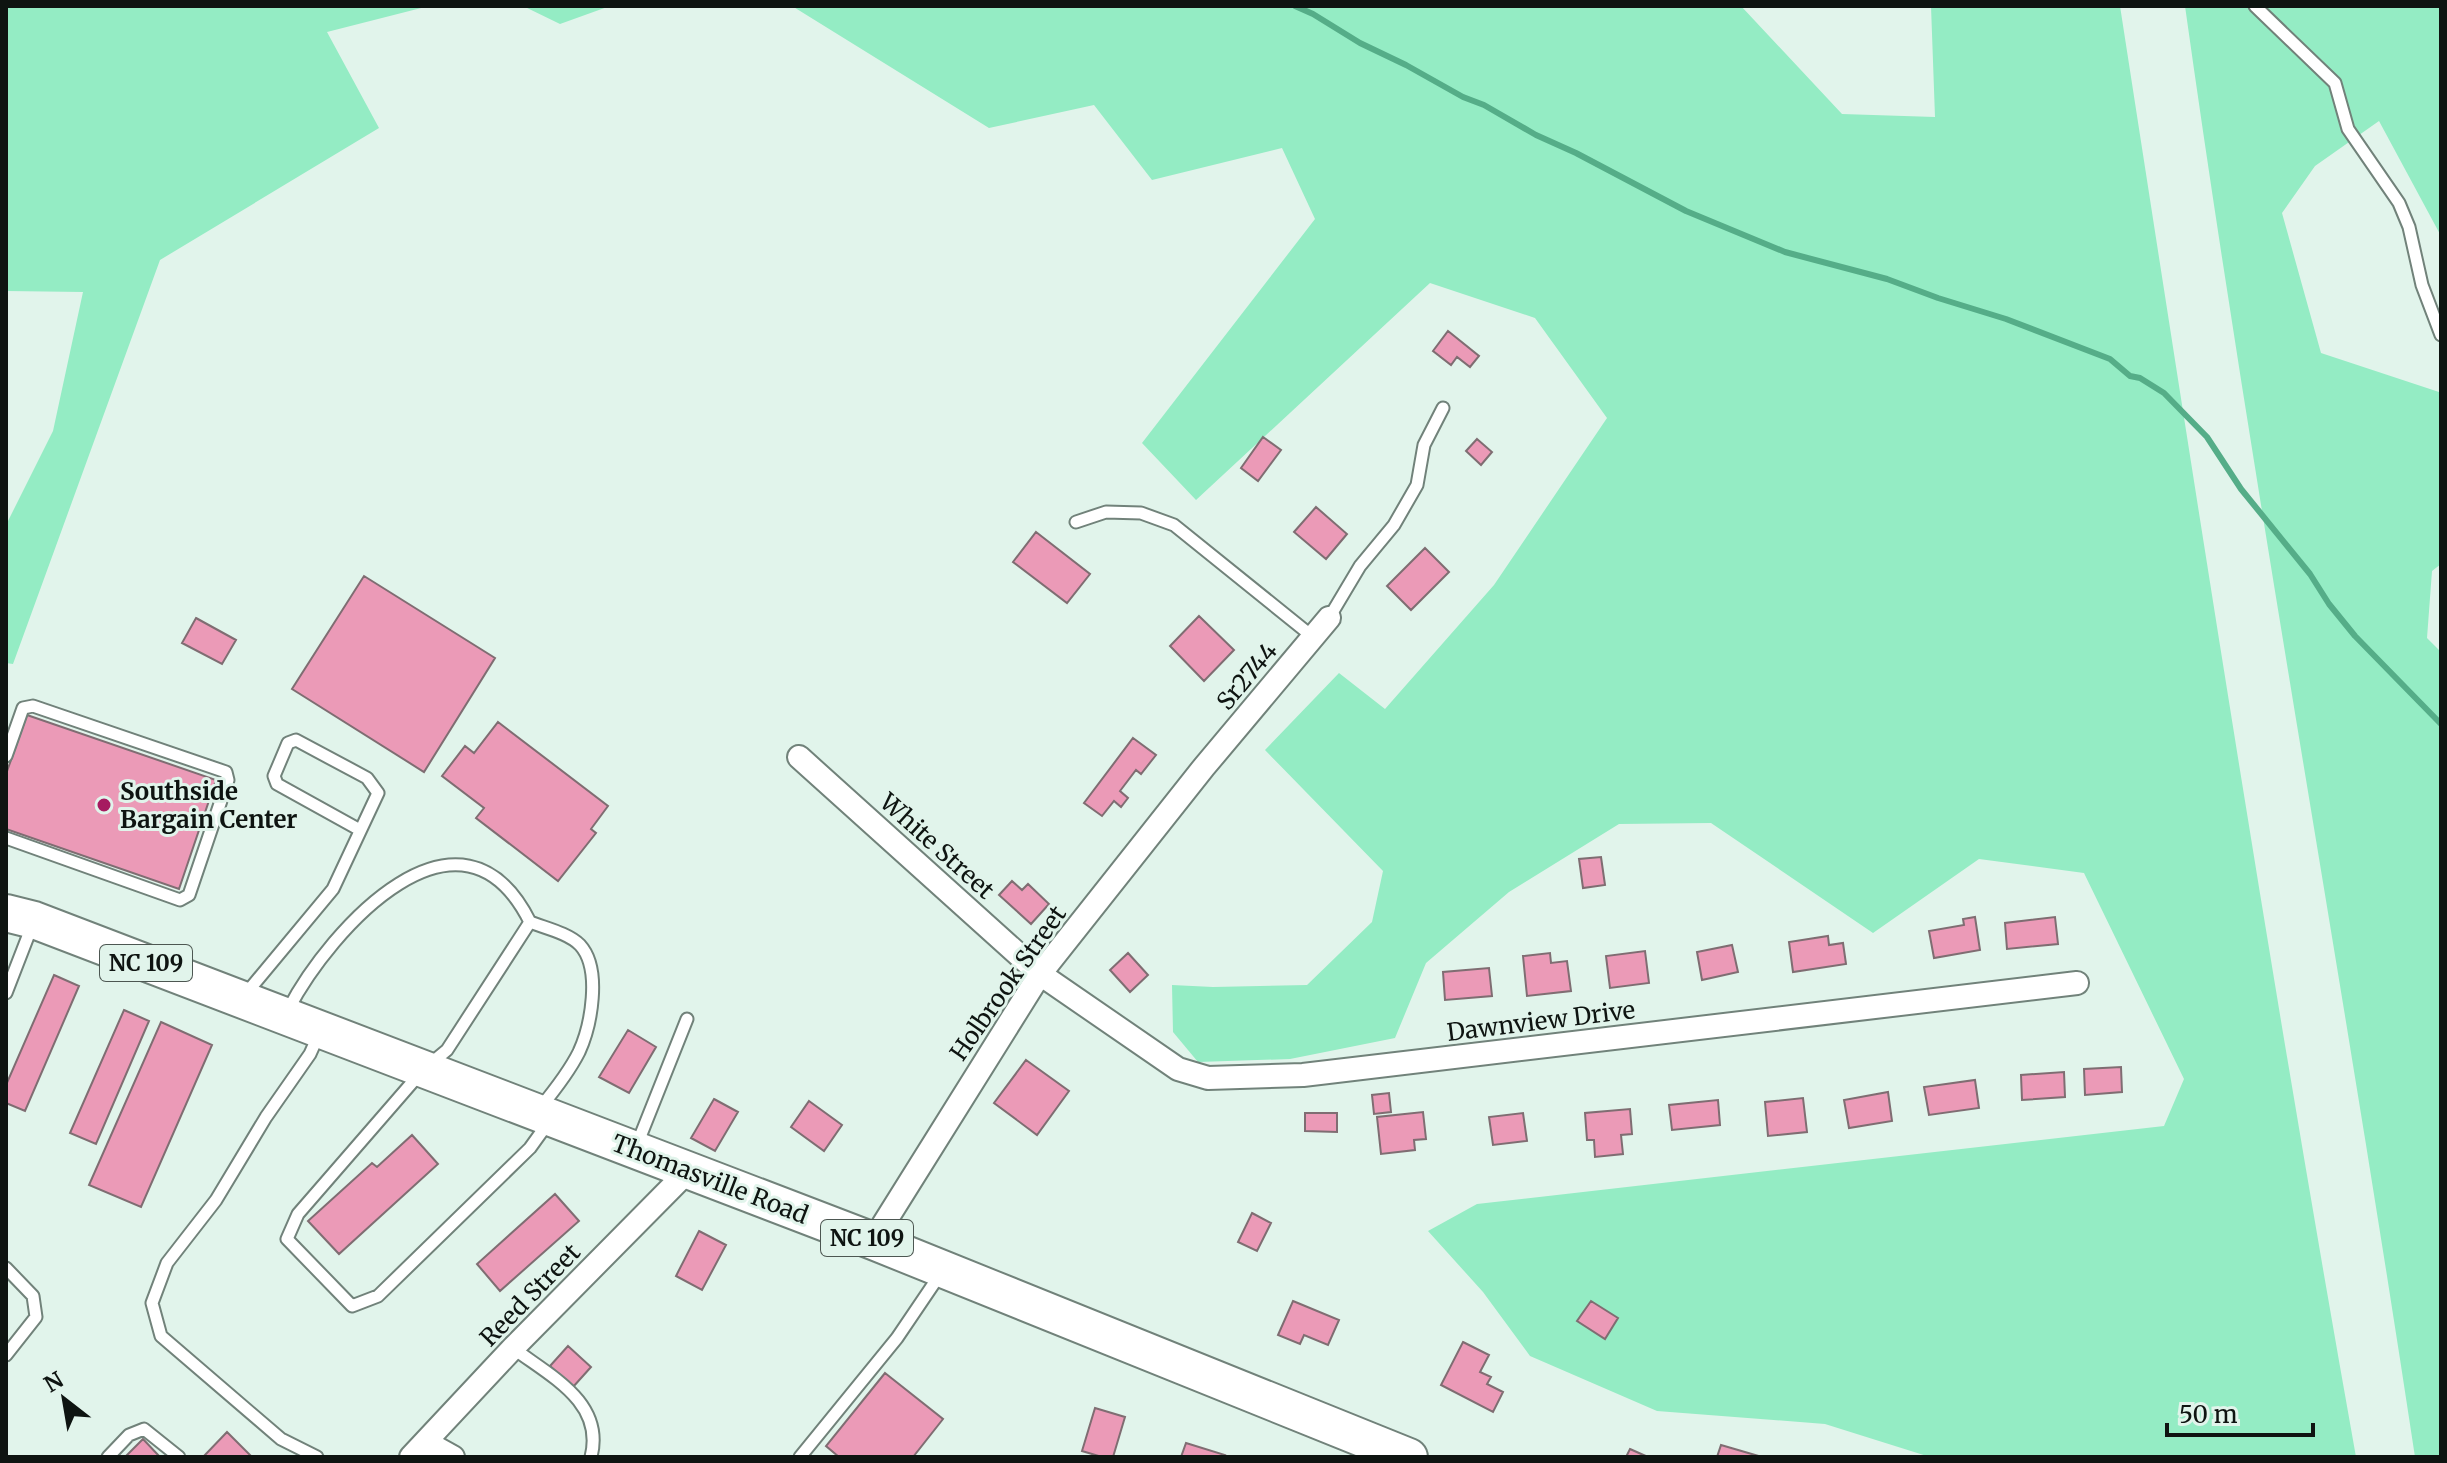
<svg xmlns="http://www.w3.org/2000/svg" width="2447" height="1463" viewBox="0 0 2447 1463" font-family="Merriweather,serif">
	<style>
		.green { fill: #94ecc4 }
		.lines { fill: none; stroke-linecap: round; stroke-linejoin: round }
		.stream { stroke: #55ad88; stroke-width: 6 }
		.building { fill: #eb9ab7; stroke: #7f6d72; stroke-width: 2 }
		.lane-casing { stroke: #71827a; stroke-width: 15 }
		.street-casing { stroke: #71827a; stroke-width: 26 }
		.primary-casing { stroke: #71827a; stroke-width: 40 }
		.lane { stroke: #fff; stroke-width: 11 }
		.street { stroke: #fff; stroke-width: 22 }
		.primary { stroke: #fff; stroke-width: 36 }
		.poi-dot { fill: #a61b60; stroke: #e1f4eb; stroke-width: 3 }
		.labels { text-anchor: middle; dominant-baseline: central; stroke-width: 6; stroke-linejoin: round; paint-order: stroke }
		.shield { fill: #e1f4eb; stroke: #4d5752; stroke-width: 2 }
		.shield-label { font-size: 22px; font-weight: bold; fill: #0e1411 }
		.street-label { font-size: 24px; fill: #0e1411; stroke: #e1f4eb }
		.poi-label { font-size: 24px; font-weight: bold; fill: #0e1411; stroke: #e1f4eb; text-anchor: start }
	</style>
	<rect width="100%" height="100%" fill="#e1f4eb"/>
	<path class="green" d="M6,6H429L327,32L379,128L160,260L13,664L6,663V525L53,431L83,292L6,291Z
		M523,6H610L560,24Z
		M792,6H1741L1842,114L1935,117L1931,6H2120C2195,490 2270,975 2356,1457H1930L1825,1424L1657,1411L1530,1356L1483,1292L1428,1231L1477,1204L2164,1126L2184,1079L2084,873L1979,859L1873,933L1711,823L1619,824L1509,892L1426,963L1395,1038L1290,1059L1198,1062L1173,1032L1172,985L1213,987L1307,985L1372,922L1383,871L1265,750L1339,673L1385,709L1494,585L1607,418L1535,318L1430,283L1196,500L1142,443L1315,219L1282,148L1152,180L1094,105L989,128Z
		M2185,6H2441V236L2379,121L2315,166L2282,213L2321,353L2439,392L2441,395V564L2432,571L2427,638L2441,652V1457H2415C2342,973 2253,491 2185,6Z"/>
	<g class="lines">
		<path class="stream" d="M1295,6L1313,14L1360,43L1406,65L1463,97L1484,105L1536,135L1576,153L1686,211L1785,252L1887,279L1938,298L2006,319L2110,359L2130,376L2140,378L2164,393L2207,437L2241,489L2310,574L2329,604L2355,636L2441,724"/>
	</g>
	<path class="building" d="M1448,331L1479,356L1470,367L1457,357L1451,365L1433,351Z
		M1263,437L1281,450L1258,481L1241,468Z
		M1477,439L1492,452L1481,465L1466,451Z
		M1316,507L1347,534L1326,559L1294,532Z
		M1036,532L1090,574L1067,603L1013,562Z
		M1425,548L1449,572L1411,610L1387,586Z
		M364,576L495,658L424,772L292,689Z
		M1199,616L1234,650L1204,681L1170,646Z
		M196,618L236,640L222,664L182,643Z
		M27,715L216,780L179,889L6,829V774Z
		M498,722L608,806L591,829L596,833L558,881L476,818L484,808L442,776L465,746L474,753Z
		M1133,738L1156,755L1141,774L1136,770L1120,791L1128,798L1121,807L1114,801L1102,816L1084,803Z
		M1601,857L1605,885L1583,888L1579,859Z
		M1012,881L1022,890L1028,884L1049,904L1031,924L999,895Z
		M1975,917L1980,950L1934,958L1929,931L1964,925L1963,919Z
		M2055,917L2058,944L2007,949L2005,923Z
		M1828,936L1829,945L1843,943L1846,964L1793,972L1789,942Z
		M1732,945L1738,972L1702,980L1697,952Z
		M1645,951L1649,983L1610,988L1606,956Z
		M1128,953L1148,975L1130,992L1110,970Z
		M1550,953L1551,963L1567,961L1571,991L1527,996L1523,956Z
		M1489,968L1492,996L1445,1000L1443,972Z
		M54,975L79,986L25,1111L6,1103V1085Z
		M124,1010L149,1021L96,1144L70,1133Z
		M161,1022L212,1045L141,1207L89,1185Z
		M628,1030L656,1047L629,1093L599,1077Z
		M1026,1060L1069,1091L1037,1135L994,1103Z
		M2121,1067L2122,1092L2085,1095L2084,1069Z
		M2064,1072L2065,1097L2022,1100L2021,1075Z
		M1975,1080L1979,1108L1929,1115L1924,1087Z
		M1888,1092L1892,1121L1849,1128L1844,1100Z
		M1389,1093L1391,1112L1374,1114L1372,1095Z
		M1803,1098L1807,1132L1768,1136L1765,1102Z
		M714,1099L738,1112L715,1151L691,1138Z
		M1718,1100L1720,1125L1672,1130L1669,1105Z
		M809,1101L842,1125L824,1151L791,1127Z
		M1630,1109L1632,1134L1621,1135L1623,1154L1595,1157L1594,1140H1587L1585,1113Z
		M1423,1112L1426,1139L1414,1140L1415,1150L1381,1154L1377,1117Z
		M1305,1113H1337V1132L1305,1131Z
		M1523,1113L1527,1141L1493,1145L1489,1117Z
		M412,1135L438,1164L339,1254L308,1221L372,1163L377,1167Z
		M555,1194L579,1221L500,1291L477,1264Z
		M1252,1213L1271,1223L1257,1251L1238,1242Z
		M699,1231L726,1245L702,1290L676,1276Z
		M1293,1301L1339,1320L1328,1345L1304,1335L1300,1344L1278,1335Z
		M1591,1301L1618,1318L1605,1339L1577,1321Z
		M1463,1342L1489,1355L1480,1372L1491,1377L1487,1384L1503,1392L1493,1412L1441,1385Z
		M568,1346L591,1367L573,1387L550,1366Z
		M885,1373L943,1419L913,1457H839L826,1446Z
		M1095,1408L1125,1417L1113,1457H1102L1082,1451Z
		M227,1432L252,1457H203Z
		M143,1439L160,1457H125Z
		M1186,1443L1225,1455L1224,1457H1181Z
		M1721,1445L1762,1457H1717Z
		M1630,1449L1648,1457H1626Z"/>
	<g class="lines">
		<g class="lane-casing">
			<path id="lane" d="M2255,6L2335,83L2348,129L2399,203L2409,227L2422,285L2441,335
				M1076,522L1106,512L1141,513L1174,525L1313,637
				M1329,618L1360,566L1394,525L1417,485L1424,445L1443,408
				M6,756L23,708L33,706L226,772L228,780L189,895L180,900L6,838
				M530,922C545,928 568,933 580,945C602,969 591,1026 579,1052C569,1072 554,1091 540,1108
				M6,993L32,926
				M244,996L333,889L378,793L367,778L296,740L288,743L274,776L277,784L360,830
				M288,1010C330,929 461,784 530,922L447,1050L423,1070L298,1214L287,1239L352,1306L378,1296L530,1148L548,1123
				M636,1147L687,1019
				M6,1268L33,1296L36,1317L6,1355
				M513,1348C550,1376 605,1402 591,1457
				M108,1457L129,1435L144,1429L179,1457
				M317,1457L281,1439L161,1336L152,1303L167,1263L216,1200L266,1117L310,1054L319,1034
				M800,1457L897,1338L941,1273"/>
		</g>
		<g class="street-casing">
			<path id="street" d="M799,757L1040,974L1178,1069L1208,1078L1303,1075L2077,983
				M873,1241L1040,974L1204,767L1329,618
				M426,1442L453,1457
				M411,1457L513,1348L688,1171"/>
		</g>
		<g class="primary-casing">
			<path id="primary" d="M6,913L34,920L873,1241L1409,1457"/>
		</g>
		<use href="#lane" class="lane"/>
		<use href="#street" class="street"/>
		<use href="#primary" class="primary"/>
	</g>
	<circle class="poi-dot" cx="104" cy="805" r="8"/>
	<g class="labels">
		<g class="shield">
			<rect x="100" y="945" width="92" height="36" rx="6"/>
			<rect x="821" y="1220" width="92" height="36" rx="6"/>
		</g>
		<g class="shield-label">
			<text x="146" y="963">NC 109</text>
			<text x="867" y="1238">NC 109</text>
		</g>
		<g class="street-label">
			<text transform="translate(1247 676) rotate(-50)">Sr2744</text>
			<text transform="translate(937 846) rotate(42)">White Street</text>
			<text transform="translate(1008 983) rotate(-55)">Holbrook Street</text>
			<text transform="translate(1541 1021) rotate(-7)">Dawnview Drive</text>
			<text transform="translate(710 1179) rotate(21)">Thomasville Road</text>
			<text transform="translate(530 1295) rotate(-46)">Reed Street</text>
		</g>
		<g class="poi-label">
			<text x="120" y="791">Southside<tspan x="120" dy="28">Bargain Center</tspan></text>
		</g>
	</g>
	<rect width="2447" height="1463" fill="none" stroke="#0e1411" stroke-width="16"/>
	<g transform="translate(64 1399) rotate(329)" stroke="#e1f4eb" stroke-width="6" paint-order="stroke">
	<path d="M0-6L14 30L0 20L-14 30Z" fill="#0e1411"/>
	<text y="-12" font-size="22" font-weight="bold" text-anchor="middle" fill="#0e1411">N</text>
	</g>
	<path d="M2167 1423v12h146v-12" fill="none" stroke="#0e1411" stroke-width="4"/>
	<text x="2179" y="1423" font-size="24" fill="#0e1411" stroke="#e1f4eb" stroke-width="6" paint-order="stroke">50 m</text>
</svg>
